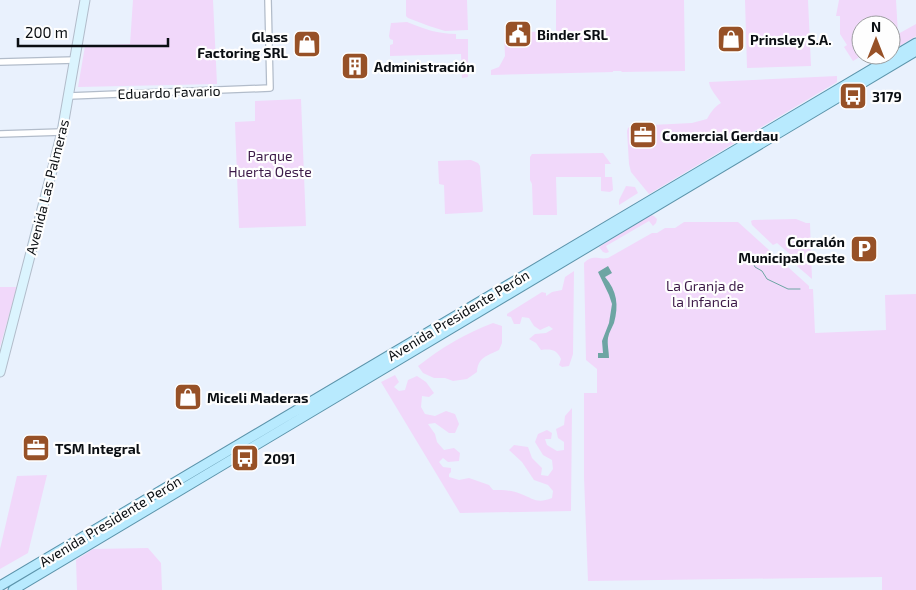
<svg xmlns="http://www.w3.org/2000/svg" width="916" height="590" viewBox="0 0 916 590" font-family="'Exo 2',sans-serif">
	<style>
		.green { fill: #f1d8fa }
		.water { fill: #6da5a3 }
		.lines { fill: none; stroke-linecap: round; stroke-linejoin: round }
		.stream { stroke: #6da5a3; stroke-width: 1 }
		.street-casing { stroke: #b2bcca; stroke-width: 8 }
		.secondary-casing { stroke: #b2bcca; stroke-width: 11 }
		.primary-casing { stroke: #5c94ab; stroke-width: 11 }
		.street { stroke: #fff; stroke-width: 5.5 }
		.secondary { stroke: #dbf4fe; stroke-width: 9 }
		.primary { stroke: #b8eafe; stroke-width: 9 }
		.labels { text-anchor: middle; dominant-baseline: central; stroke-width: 4.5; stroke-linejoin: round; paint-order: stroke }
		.poi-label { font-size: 14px; font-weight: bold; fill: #0a0e12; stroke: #fefefe; text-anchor: start }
		.street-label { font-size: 14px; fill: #0a0e12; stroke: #fefefe }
		.park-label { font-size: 14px; fill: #3d1b49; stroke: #fefefe }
	</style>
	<rect width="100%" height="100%" fill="#e9f1fd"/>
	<path class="green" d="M133,0H213L217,84L78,87L85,46L130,44Z
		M406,0H467L468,30L445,31L429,26L408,18L406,16Z
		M556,0H684L685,71L622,72L621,71H613V72L491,75V70L499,67L505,56L504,33L556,31Z
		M745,0H808L811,66L747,68Z
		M839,0H896L898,34L916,24V36L895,49L891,50V25H861V55H863L853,61L844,47L847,45L840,34V16H836Z
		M407,22C424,29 438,34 456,34V39H468V77L462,78L461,54L390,56V45L393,44V40L390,39L389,36L391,23Z
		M837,76V82L649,194L631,172L629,164L627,131L628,128L631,126L692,123L707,119C711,112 714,107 721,103C717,96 710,90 709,82Z
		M301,99L306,226L239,228L235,122L255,121V101Z
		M603,153L611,164H605V177H612L613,190L610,192L601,191V177H556L557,215H533L532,184L530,180V157L532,154Z
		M471,160L478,163L480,166L483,210L482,212L445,214L444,185L439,184L438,161Z
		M626,186L635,187L638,193L619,205V200Z
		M651,215L654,216L657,219L656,223L653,226L649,221L606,246L609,252L606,253L603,252L599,247Z
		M796,219L806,223H810L812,279L797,266L799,262L777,243L773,245L752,225L751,221L753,220Z
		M684,222H738L809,286V289H813L815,333L886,330L885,295L916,294V590H882V577L588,581L584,477V393H597V369L586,360L584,263C593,254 598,260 608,258L652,233H657L665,228H675Z
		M574,271L573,354L569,366L562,367L559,365L561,359C556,349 551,349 541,350L536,343L529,339L535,334L546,333L553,329L549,326L540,330L534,326L529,318L522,317L520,324H514L511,317L507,316V314L542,292L546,293V296L552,292L562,290L565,277Z
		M0,287H17L0,347Z
		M493,323L502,326V343L499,350C487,356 478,357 477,372L467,379L453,381L445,378H434L423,373L418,366C441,348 466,333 493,323Z
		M395,375L399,382L394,387L399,391L405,390L408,380L417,376L426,382L434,393L429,397L422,396L421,407L425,414L435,416L446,411L455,414L459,424L455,433H449L435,423L428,424L435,434L437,442L444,450L454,448L460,453L459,461L448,462L443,458L439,462L443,467L451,468V472L449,474V477L459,480L469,478L489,485L493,490C502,490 512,490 521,494C534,499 537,504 552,498L553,491L548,485L534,480L522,462L509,450L514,445L528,447L532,458L542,468L541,475L548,476L553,469L552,460L543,455L535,442L538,434L547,430L552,433L551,439H545L547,445L557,451L564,450V442L558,438L556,429L564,425L565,416L572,408L571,511L460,513L381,382Z
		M47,475L28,553L0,569V549L17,476Z
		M148,548L161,563L162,590H77L76,560L93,549Z"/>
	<path class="water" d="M608,266L612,273L605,277C617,291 619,305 614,323C612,328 609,332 608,338C607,344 609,351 609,358H598V353H603L602,341L609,323L612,304L609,295L598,272Z"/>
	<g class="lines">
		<path class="stream" d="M754,255L753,263L755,267L762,271L767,279L788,289H800"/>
		<g class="street-casing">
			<path id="street" d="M0,62L75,60
				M69,96L270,88L268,0
				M0,134L62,132"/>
		</g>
		<g class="secondary-casing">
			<path id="secondary" d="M0,372L62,132L85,0"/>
		</g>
		<g class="primary-casing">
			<path id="primary" d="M0,586L916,43
				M13,590L916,51"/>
		</g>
		<use href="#street" class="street"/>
		<use href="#secondary" class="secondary"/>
		<use href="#primary" class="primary"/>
	</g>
	<defs>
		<g id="civic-square" transform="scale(1.4375)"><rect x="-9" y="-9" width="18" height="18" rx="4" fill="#975127" stroke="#fefefe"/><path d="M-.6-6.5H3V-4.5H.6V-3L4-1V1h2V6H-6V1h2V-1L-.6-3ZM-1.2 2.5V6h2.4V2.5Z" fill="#fff"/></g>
		<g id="shop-square" transform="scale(1.4375)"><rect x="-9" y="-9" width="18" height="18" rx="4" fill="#975127" stroke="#fefefe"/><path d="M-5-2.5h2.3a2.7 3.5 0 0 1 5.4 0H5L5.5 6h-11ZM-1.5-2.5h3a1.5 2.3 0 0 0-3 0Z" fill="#fff"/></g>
		<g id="building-square" transform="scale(1.4375)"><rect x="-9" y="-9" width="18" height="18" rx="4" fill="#975127" stroke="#fefefe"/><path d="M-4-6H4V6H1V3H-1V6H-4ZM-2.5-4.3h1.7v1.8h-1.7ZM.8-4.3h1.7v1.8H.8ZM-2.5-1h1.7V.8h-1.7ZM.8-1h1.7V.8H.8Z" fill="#fff"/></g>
		<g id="bus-square" transform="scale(1.4375)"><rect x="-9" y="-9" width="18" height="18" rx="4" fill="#975127" stroke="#fefefe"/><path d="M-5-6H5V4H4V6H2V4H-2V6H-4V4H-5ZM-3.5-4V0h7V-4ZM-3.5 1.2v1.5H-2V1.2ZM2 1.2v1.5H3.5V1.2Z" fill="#fff"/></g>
		<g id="office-square" transform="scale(1.4375)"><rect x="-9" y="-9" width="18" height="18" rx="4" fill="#975127" stroke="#fefefe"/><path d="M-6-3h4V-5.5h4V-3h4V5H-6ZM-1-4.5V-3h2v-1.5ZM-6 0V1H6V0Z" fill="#fff"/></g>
		<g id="parking-square" transform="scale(1.4375)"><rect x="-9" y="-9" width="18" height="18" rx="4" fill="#975127" stroke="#fefefe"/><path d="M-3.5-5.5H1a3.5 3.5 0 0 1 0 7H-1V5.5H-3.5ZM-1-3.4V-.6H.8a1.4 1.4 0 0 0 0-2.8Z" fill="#fff"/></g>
	</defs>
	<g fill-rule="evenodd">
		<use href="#civic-square" x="518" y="34"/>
		<use href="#shop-square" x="731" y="39"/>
		<use href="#shop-square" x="307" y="44"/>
		<use href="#building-square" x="355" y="66"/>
		<use href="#bus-square" x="853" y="96"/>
		<use href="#office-square" x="643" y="135"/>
		<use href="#parking-square" x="864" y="249"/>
		<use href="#shop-square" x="188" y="397"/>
		<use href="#office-square" x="36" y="448"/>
		<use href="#bus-square" x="245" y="458"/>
	</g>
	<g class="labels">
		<g class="poi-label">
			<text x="537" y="34">Binder SRL</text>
			<text x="288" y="36" text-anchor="end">Glass<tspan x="288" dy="16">Factoring SRL</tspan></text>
			<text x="750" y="39">Prinsley S.A.</text>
			<text x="374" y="66">Administración</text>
			<text x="872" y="96">3179</text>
			<text x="662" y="135">Comercial Gerdau</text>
			<text x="845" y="241" text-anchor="end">Corralón<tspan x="845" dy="16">Municipal Oeste</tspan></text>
			<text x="207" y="397">Miceli Maderas</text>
			<text x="55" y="448">TSM Integral</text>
			<text x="264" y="458">2091</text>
		</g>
		<g class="street-label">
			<text transform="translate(169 92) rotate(-2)">Eduardo Favario</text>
			<text transform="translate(47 187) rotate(-76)">Avenida Las Palmeras</text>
			<text transform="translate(458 315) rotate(-31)">Avenida Presidente Perón</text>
			<text transform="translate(110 521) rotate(-31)">Avenida Presidente Perón</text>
		</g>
		<g class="park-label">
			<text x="270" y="155">Parque<tspan x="270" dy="16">Huerta Oeste</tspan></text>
			<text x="705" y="285">La Granja de<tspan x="705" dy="16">la Infancia</tspan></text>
		</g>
	</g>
	<g transform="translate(876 40)"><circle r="24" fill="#fefefe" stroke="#9c9ea0"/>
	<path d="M0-4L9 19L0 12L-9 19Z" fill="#975127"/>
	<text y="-8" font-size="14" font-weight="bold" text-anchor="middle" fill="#0a0e12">N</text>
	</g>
	<path d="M18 38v8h150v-8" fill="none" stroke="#0a0e12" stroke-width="2.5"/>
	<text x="25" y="38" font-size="15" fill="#0a0e12" stroke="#fefefe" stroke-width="4" paint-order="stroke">200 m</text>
</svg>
